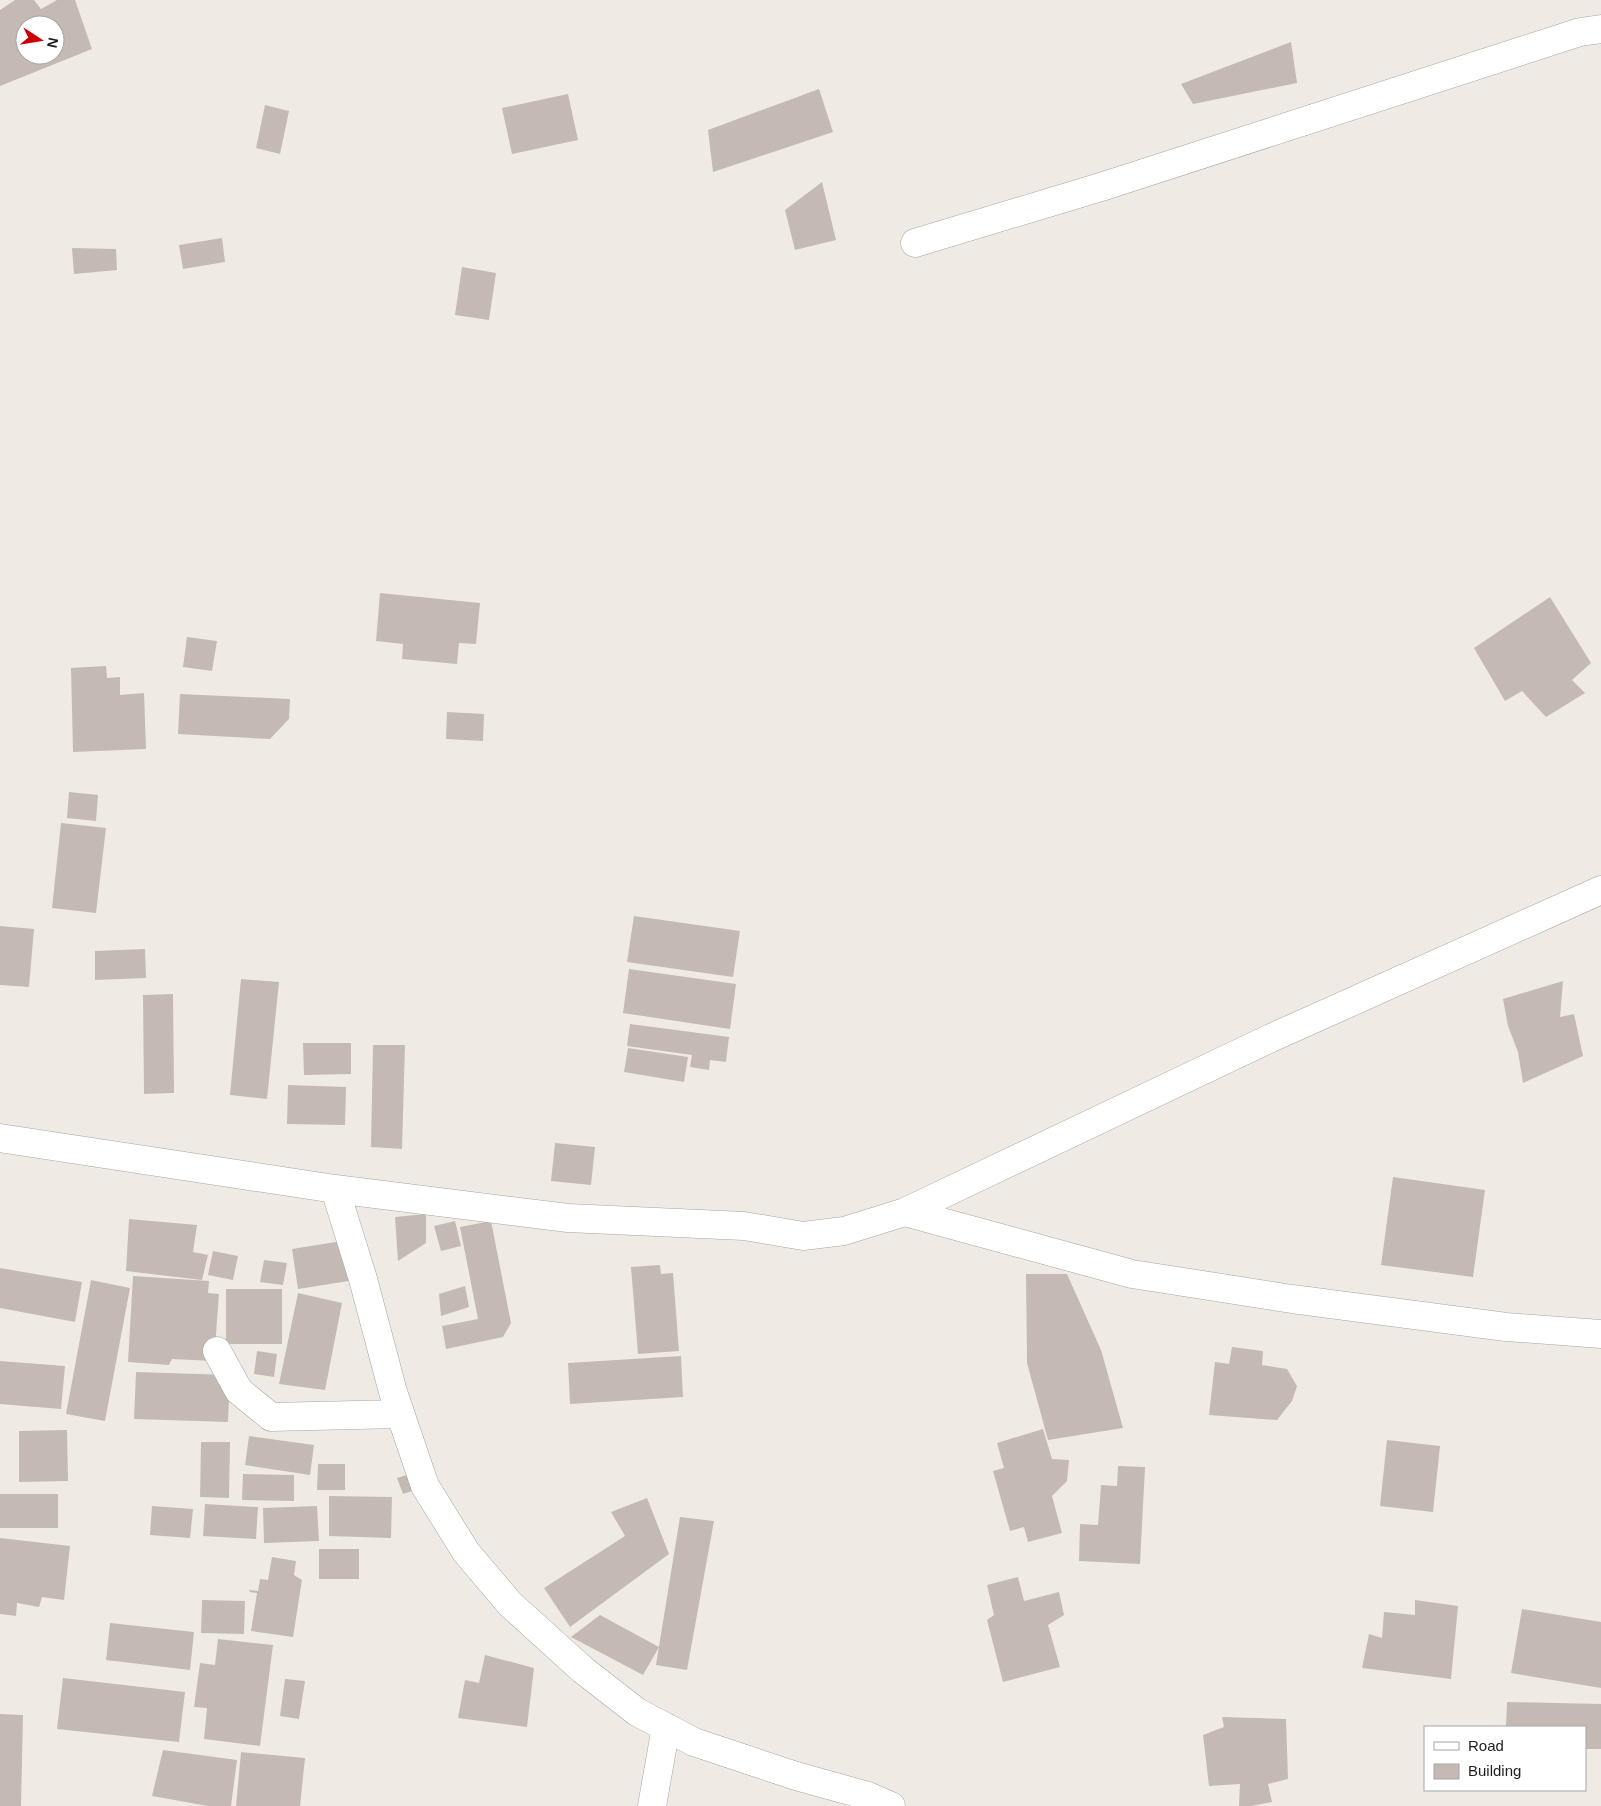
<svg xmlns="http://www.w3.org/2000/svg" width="1601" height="1806" viewBox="0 0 1601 1806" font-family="Arial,sans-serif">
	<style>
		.building { fill: #c4bab3; fill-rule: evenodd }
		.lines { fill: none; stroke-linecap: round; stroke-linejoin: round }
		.street-casing { stroke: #a5a5a5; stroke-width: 29 }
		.street { stroke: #fff; stroke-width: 28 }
	</style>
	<rect width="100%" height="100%" fill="#efebe4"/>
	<path class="building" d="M15,0H34L41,9L57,0H75L92,49L0,86V10ZM25,25H55V55H25Z
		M1291,42L1297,83L1193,104L1181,84Z
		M819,89L833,132L713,172L708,130Z
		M568,94L578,140L512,154L502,108Z
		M265,105L289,111L280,154L256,148Z
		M822,182L836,240L795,250L785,210Z
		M222,238L225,262L183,269L179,245Z
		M72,248L116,249L117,270L74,274Z
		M462,267L496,273L489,320L455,315Z
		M380,593L480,603L476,644L459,643L457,664L402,659L403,644L376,641Z
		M1550,597L1591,663L1572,680L1585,693L1546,717L1522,691L1505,701L1474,648Z
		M187,637L217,641L212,671L183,667Z
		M106,666L107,678L120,677V695L144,693L146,749L73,752L71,668Z
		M180,694L290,699L289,719L270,739L178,734Z
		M447,712L484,714L483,741L446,739Z
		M69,792L98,795L96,821L67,818Z
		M61,823L106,828L96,913L52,908Z
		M634,916L740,931L733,977L627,962Z
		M0,926L34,929L29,987L0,985Z
		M145,949L146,978L95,980V951Z
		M629,969L736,984L730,1029L623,1013Z
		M241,979L279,982L267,1099L230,1095Z
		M1563,981L1560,1017L1574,1014L1583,1056L1523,1083L1518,1052L1508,1026L1503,999Z
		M173,994L174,1093L144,1094L143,995Z
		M630,1024L729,1037L726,1062L710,1060L709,1070L690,1067L692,1055L627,1046Z
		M303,1043H351V1074L304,1075Z
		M373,1045H405L402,1149L371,1147Z
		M628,1048L688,1057L684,1082L624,1072Z
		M288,1085L346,1087L345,1125L287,1124Z
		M555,1143L595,1147L591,1185L551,1181Z
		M1393,1177L1485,1190L1473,1277L1381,1265Z
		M426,1214V1243L398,1261L395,1217Z
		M129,1219L197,1225L193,1252L208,1255L202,1280L126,1271Z
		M455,1221L461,1246L441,1251L434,1226Z
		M491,1221L511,1323L503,1337L446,1349L442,1326L478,1319L460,1227Z
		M342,1241L349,1281L298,1289L292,1249Z
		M213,1251L238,1256L233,1280L208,1275Z
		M264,1260L287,1263L283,1285L260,1282Z
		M660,1265L661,1274L673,1273L679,1351L638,1354L631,1267Z
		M0,1268L82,1282L75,1322L0,1308Z
		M1026,1274H1067L1101,1350L1123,1428L1048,1440L1027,1363Z
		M133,1276L209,1281L208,1293L219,1294L214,1361L172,1359L169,1365L128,1362Z
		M91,1280L130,1288L105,1421L66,1414Z
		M465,1286L469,1307L441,1316L439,1294Z
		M226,1289H282V1344H226Z
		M298,1293L342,1303L325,1390L279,1384Z
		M1232,1347L1263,1351L1262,1365L1287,1369L1297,1386L1292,1401L1277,1420L1209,1415L1215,1362L1229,1364Z
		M257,1351L277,1354L274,1377L254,1374Z
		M681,1356L683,1397L570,1404L568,1363Z
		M0,1361L65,1366L61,1409L0,1404Z
		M136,1372L230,1375L228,1422L134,1419Z
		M1043,1429L1052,1459L1069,1460L1067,1481L1052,1496L1062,1533L1028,1542L1024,1527L1010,1531L993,1471L1004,1468L997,1443Z
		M67,1430L68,1481L19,1482V1431Z
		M249,1436L314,1445L310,1475L245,1465Z
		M1387,1440L1440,1446L1433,1512L1380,1506Z
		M201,1442H230L229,1498L200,1497Z
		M318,1464H345V1490H317Z
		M1118,1466L1145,1467L1140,1564L1079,1561L1080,1524L1098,1525L1101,1485L1117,1486Z
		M243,1474L294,1475V1501L242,1500Z
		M410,1474L415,1490L403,1494L397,1478Z
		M0,1494H58V1528H0Z
		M329,1496L392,1497L391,1538L329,1536Z
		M647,1498L669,1554L570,1627L544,1588L625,1536L611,1512Z
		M205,1504L258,1507L256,1539L203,1536Z
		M152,1506L193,1509L190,1538L150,1535Z
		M317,1506L319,1541L264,1543L263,1508Z
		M680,1517L714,1521L687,1670L656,1665Z
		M0,1538L70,1546L64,1600L42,1597L39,1607L17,1603L16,1616L0,1614Z
		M319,1549H359V1579H319Z
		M272,1557L296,1561L294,1575L302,1580L293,1637L251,1631L257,1593L250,1592L249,1590L258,1591L260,1579L268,1580Z
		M1018,1577L1024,1601L1059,1592L1064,1615L1048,1625L1060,1667L1003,1682L987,1620L994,1615L987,1585Z
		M202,1600L245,1601L244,1634L201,1633Z
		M1415,1600L1458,1606L1451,1679L1362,1668L1369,1634L1382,1638L1384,1612L1415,1615Z
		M1522,1609L1601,1622V1688L1511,1673Z
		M600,1615L659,1647L643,1675L571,1637Z
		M110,1623L194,1632L190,1670L106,1660Z
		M218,1639L273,1645L260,1746L204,1739L207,1708L194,1707L200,1663L215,1665Z
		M485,1655L534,1668L527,1727L458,1718L465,1680L479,1683Z
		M63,1678L185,1692L179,1742L57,1729Z
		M285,1679L305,1681L299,1719L280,1716Z
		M1507,1702L1601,1704V1749H1585V1727H1506Z
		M0,1714L23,1715L21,1806H0Z
		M1222,1717L1286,1719L1288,1779L1268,1784L1272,1802L1251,1806H1239L1240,1784L1209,1786L1203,1735L1224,1727Z
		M163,1750L237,1760L231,1806H208L152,1796Z
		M241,1752L305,1758L300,1806H236Z"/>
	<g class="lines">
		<g class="street-casing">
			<path id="street" d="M915,243L1104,186L1580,32L1601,29
				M0,1138L335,1189L568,1218L744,1226L803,1236L844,1231L905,1212L1271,1038L1601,890
				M335,1189L363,1279L393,1392L425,1486L466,1552L510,1604L583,1670L637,1712L694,1742L796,1776L868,1796L891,1806
				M905,1212L1132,1274L1292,1299L1506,1327L1601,1334
				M217,1351L239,1391L271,1417L399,1414
				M652,1806L666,1727"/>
		</g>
		<use href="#street" class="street"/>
	</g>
	<rect x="1424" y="1726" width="162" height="65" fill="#ffffff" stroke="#a5a5a5"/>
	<rect x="1434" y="1742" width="25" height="8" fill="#ffffff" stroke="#a5a5a5"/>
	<text x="1468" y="1751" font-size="15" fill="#1e1e1e">Road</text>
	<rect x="1434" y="1764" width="25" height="15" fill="#c4bab3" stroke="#a5a5a5"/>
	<text x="1468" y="1776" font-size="15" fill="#1e1e1e">Building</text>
	<g transform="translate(40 40) rotate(102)"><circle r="24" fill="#ffffff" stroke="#a5a5a5"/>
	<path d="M0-4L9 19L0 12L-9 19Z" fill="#cc0008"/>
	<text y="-8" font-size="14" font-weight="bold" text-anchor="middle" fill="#1e1e1e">N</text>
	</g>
</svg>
